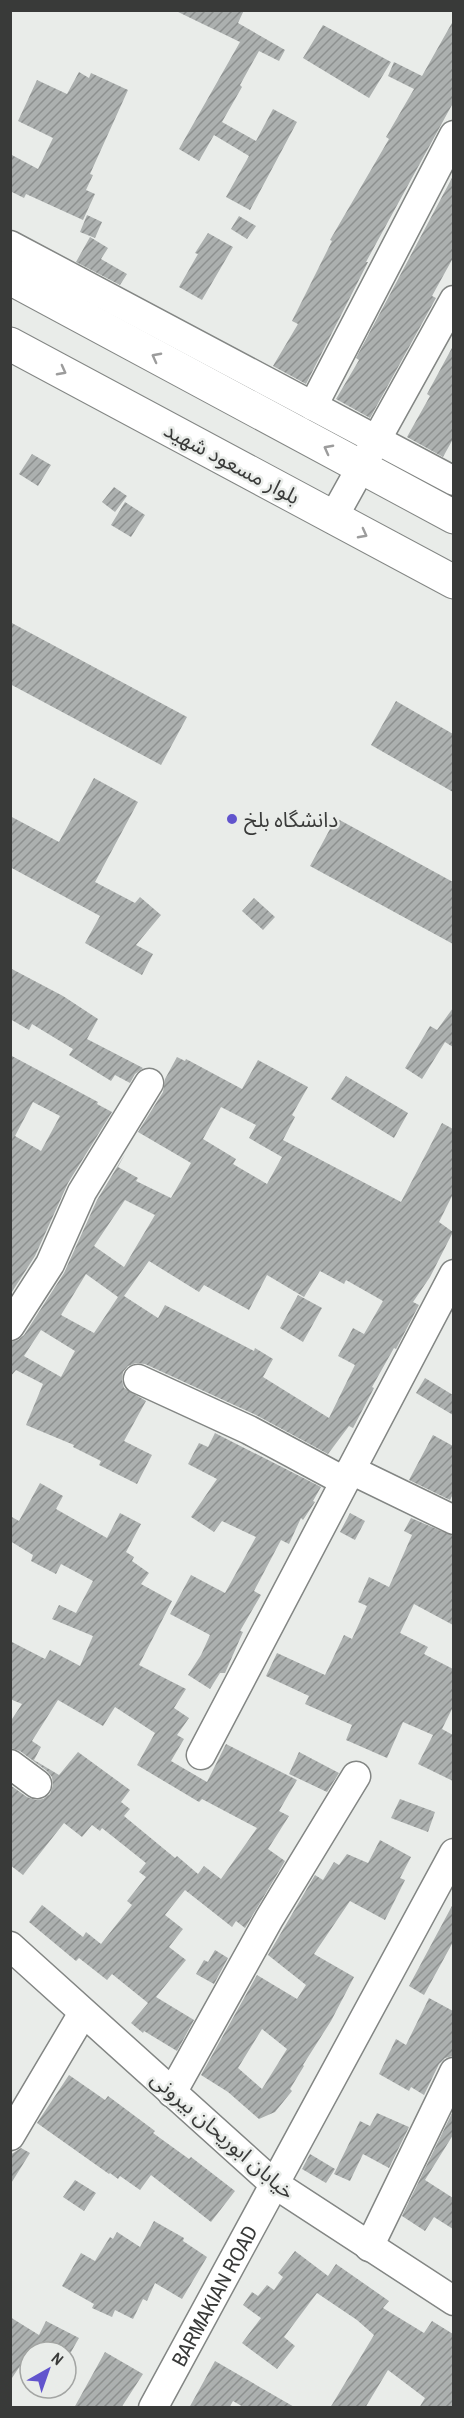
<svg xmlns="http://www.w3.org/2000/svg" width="464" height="2418" viewBox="0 0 464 2418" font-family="'Archivo Narrow','Noto Sans Arabic',sans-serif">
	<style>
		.building { fill: url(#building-hatch); fill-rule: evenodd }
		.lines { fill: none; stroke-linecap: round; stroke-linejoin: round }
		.minor-casing { stroke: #838684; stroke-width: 31 }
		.major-casing { stroke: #838684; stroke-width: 35 }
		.minor { stroke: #fff; stroke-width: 28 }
		.major { stroke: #fff; stroke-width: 33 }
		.oneway { stroke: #9c9c9c }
		.poi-dot { fill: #6154cd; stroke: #e9ece9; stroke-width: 2 }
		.labels { text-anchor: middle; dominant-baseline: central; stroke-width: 5; stroke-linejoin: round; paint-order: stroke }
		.street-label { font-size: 21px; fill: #393a39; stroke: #e9ece9 }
		.poi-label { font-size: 21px; fill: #393a39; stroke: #e9ece9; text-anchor: start }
	</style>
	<defs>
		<pattern id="building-hatch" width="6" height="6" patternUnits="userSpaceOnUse" patternTransform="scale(1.5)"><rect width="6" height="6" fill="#acb0af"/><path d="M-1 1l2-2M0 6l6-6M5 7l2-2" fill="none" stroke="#8d908f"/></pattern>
	</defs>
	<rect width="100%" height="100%" fill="#e9ece9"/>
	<path class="building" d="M174,10H244L238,23L285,50L279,61L259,51L240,85L242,87L222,122L256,141L273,109L297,122L250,210L226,197L249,156L214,135L199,161L179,149L240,42Z
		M453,21V103L366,262H368L306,384L273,366L298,324L292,321L332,241L330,240L389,139L386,137L414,89L388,76L394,62L422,76Z
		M323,25L391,62L369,98L303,58Z
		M79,72L89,78L91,73L128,90L90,174L93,175L86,190L95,194L83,220L26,194L24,198L10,191V154L38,169L53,138L18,121L37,80L67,94Z
		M453,176V258L432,296L436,298L370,418L336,399L359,360L356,358Z
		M87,215L102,222L95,238L80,232Z
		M239,216L256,226L247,239L231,229Z
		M208,233L233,247L202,300L179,287L198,254L195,253Z
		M90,237L108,248L101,259L127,274L120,285L76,262Z
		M453,346V439L443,457L407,437L430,396L427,394Z
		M32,454L51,465L38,486L19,474Z
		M114,487L127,496L115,512L102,502Z
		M125,502L145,515L131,537L111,525Z
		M10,622L187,717L161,765L10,684Z
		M396,701L453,734V792L371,745Z
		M94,778L138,802L95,882L135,903L140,897L161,915L136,945L153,954L142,975L85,943L100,916L10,867V816L59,842Z
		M336,818L453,882V944L310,866Z
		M254,898L275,917L263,930L242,911Z
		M10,968L63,996L98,1019L87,1039L143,1068L135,1074L130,1083L115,1075L111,1081L69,1055L73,1049L32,1024L29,1030L10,1019Z
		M453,1008V1047L445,1042L422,1079L405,1068L430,1026L437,1030Z
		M10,1055L98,1102L97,1104L112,1112L68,1183L35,1256L10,1295ZM33,1102L60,1116L41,1151L15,1136Z
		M177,1057L185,1061L186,1059L242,1089L258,1060L308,1087L292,1115L295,1117L283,1140L401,1202L442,1123L453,1129V1194L439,1222L453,1232L430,1277L413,1302L419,1305L396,1349L394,1348L372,1387L374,1388L353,1428L349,1426L328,1454L256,1415L145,1364L136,1363L128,1366L123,1372L122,1380L124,1388L146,1401L124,1441L152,1455L137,1484L99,1465L101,1461L73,1447L74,1445L26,1425L43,1384L16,1370L10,1377V1342L18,1340L24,1335L64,1273L97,1200L125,1154L118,1167L138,1178L136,1181L171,1198L191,1163L138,1132L163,1092L165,1079ZM221,1107L256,1125L249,1138L282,1157L267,1184L233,1164L236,1159L203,1139ZM125,1200L155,1215L124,1267L94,1246ZM149,1261L199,1292L204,1285L249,1310L267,1275L304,1297L320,1271L344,1284L346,1280L383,1301L364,1334L353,1328L338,1356L355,1365L329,1418L263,1377L273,1359L255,1348L254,1351L165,1305L158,1318L124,1296ZM86,1274L118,1297L94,1333L61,1315ZM41,1330L75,1351L61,1377L24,1356Z
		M346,1076L408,1113L394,1138L331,1099Z
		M298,1295L322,1308L303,1342L280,1328Z
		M425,1378L453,1395V1415L416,1393Z
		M215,1433L321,1487L313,1501L315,1502L303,1520L301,1518L289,1544L281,1540L254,1591L261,1595L240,1631L243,1632L225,1673H220L210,1689L188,1675L201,1655L210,1635L170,1614L191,1575L225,1593L256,1537L222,1521L214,1532L191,1517L217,1479L188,1464L199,1443L208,1447Z
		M433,1435L453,1446V1494L450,1500L409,1480Z
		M40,1483L63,1496L56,1509L107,1538L120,1513L141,1524L126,1552L134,1557L132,1561L149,1573L141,1584L172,1601L139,1665L186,1689L174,1708L189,1718L177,1735L184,1739L171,1761L207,1782L226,1744L297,1780L279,1811L289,1816L268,1849L285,1861L245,1928L236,1921L232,1927L185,1890L165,1915L183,1929L169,1947L186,1960L156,1997L194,2020L177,2051L144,2031L143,2033L131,2023L148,2003L112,1974L107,1980L79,1958L76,1961L29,1922L42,1905L83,1937L86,1932L101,1944L132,1905L127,1901L146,1877L139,1872L146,1863L102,1828L100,1831L92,1825L82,1837L64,1823L23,1875L10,1865V1785L27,1797L36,1800L43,1799L50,1794L53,1785L52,1777L47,1771L20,1751L10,1748V1722L22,1704L10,1699V1641L45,1659L50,1650L80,1666L93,1636L52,1619L59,1605L76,1613L93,1581L61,1564L56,1574L31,1561L33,1555L10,1541V1516L19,1521ZM58,1700L103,1726L115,1707L155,1733L137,1765L199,1802L202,1799L257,1828L221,1879L204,1866L198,1874L177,1856L175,1858L124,1816L130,1809L121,1802L130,1790L78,1752L59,1775L34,1760L41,1747L32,1741Z
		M350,1513L365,1521L355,1540L340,1532Z
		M411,1518L453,1536V1625L414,1604L400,1633L428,1647L424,1654L453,1669V1707L442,1729L453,1735V1781L418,1764L433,1735L403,1722L387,1758L346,1740L352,1725L305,1704L309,1696L266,1676L277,1653L325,1675L344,1635L352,1639L367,1606L358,1602L369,1577L389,1587L412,1535L404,1531Z
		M299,1752L339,1773L327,1792L289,1774Z
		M400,1799L435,1812L428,1832L391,1818Z
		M380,1840L411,1857L400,1878L405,1880L385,1920L350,1901L314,1954L354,1977L331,2021L303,2065L304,2066L290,2089L292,2091L275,2112L259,2119L228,2092L201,2075L257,1975L297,1999L306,1985L268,1955L315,1875L323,1880L334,1862L339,1865L347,1854L368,1863ZM262,2029L287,2049L262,2089L238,2068Z
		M453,1904V1942L424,1995L409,1986Z
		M215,1950L228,1958L214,1984L196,1974L204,1960L208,1962Z
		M429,1998L453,2011V2056L445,2058L439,2064L424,2095L411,2087L409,2091L379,2074L396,2039L406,2045Z
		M69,2075L105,2100L108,2096L155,2131L153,2133L189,2159L191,2157L235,2191L211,2222L151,2175L140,2190L120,2176L118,2179L110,2173L109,2174L37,2123Z
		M453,2111V2135L425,2180L453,2198V2229L434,2217L425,2231L402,2216Z
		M377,2113L409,2127L389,2168L363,2154L350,2181L334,2174L360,2121L370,2126Z
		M21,2148L30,2153L10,2185V2155Z
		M310,2154L335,2169L326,2183L302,2169Z
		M75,2180L96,2193L84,2211L63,2197Z
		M154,2221L184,2238L183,2241L207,2257L182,2299L155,2283L147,2301L143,2299L133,2319L115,2310L112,2317L92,2308L94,2304L62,2286L81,2253L95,2261L110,2237L113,2239L117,2232L140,2247Z
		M295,2251L328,2276L336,2264L389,2301L383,2308L424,2333L432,2321L453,2334V2408H419L425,2398L388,2370L365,2408H330L374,2335L357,2320L317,2293L284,2337L295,2346L277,2369L242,2343L261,2318L243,2305L252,2292L258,2296L267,2285L274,2290L283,2277L278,2273Z
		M10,2317L39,2335L46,2321L79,2338L71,2352H30V2369L22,2363L10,2381Z
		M105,2352L143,2374L121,2408H74Z
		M215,2361L296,2408H245L233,2401L229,2408H189Z"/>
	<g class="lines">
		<g class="minor-casing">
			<g id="minor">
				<path d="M10,245L454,481"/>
				<path d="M313,406L454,135"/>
				<path d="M333,518L454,300"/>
				<path d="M10,1326L50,1264L82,1192L149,1083"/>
				<path d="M138,1379L249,1430L344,1481"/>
				<path d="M351,1470L454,1520"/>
				<path d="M201,1755L454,1274"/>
				<path d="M10,1764L37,1784"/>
				<path d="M10,1946L273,2183L454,2301"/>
				<path d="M172,2093L269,1919L356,1776"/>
				<path d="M10,2136L83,2013"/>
				<path d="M369,2247L454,2072"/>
				<path id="s1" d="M153,2408L454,1853"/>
			</g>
		</g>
		<g class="major-casing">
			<path id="major" d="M10,278L454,517
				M10,344L454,582"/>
		</g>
		<use href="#minor" class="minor"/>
		<use href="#major" class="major"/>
	</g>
	<defs><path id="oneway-chevron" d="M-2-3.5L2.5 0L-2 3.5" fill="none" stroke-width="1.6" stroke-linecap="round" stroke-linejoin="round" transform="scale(1.5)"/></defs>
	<g class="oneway">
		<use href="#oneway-chevron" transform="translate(156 357) rotate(-152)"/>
		<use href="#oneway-chevron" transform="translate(62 371) rotate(28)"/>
		<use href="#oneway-chevron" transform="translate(328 449) rotate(-152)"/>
		<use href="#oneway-chevron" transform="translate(363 534) rotate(28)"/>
	</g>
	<circle class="poi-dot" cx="232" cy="819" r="6"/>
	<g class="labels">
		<g class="street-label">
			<text transform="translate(232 463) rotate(28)">بلوار مسعود شهید</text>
			<text transform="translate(223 2135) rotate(41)">خیابان ابوریحان بیرونی</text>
			<text stroke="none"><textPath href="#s1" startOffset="128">BARMAKIAN ROAD</textPath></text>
		</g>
		<g class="poi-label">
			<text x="244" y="819">دانشگاه بلخ</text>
		</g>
	</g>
	<rect width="464" height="2418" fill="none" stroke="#393a39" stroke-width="24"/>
	<g transform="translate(48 2370) rotate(40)"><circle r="28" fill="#e9ece9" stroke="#a3a5a3" stroke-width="1.5"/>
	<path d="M0-4.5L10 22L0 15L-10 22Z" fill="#6154cd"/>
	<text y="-9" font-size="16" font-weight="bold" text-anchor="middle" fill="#393a39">N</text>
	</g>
</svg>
